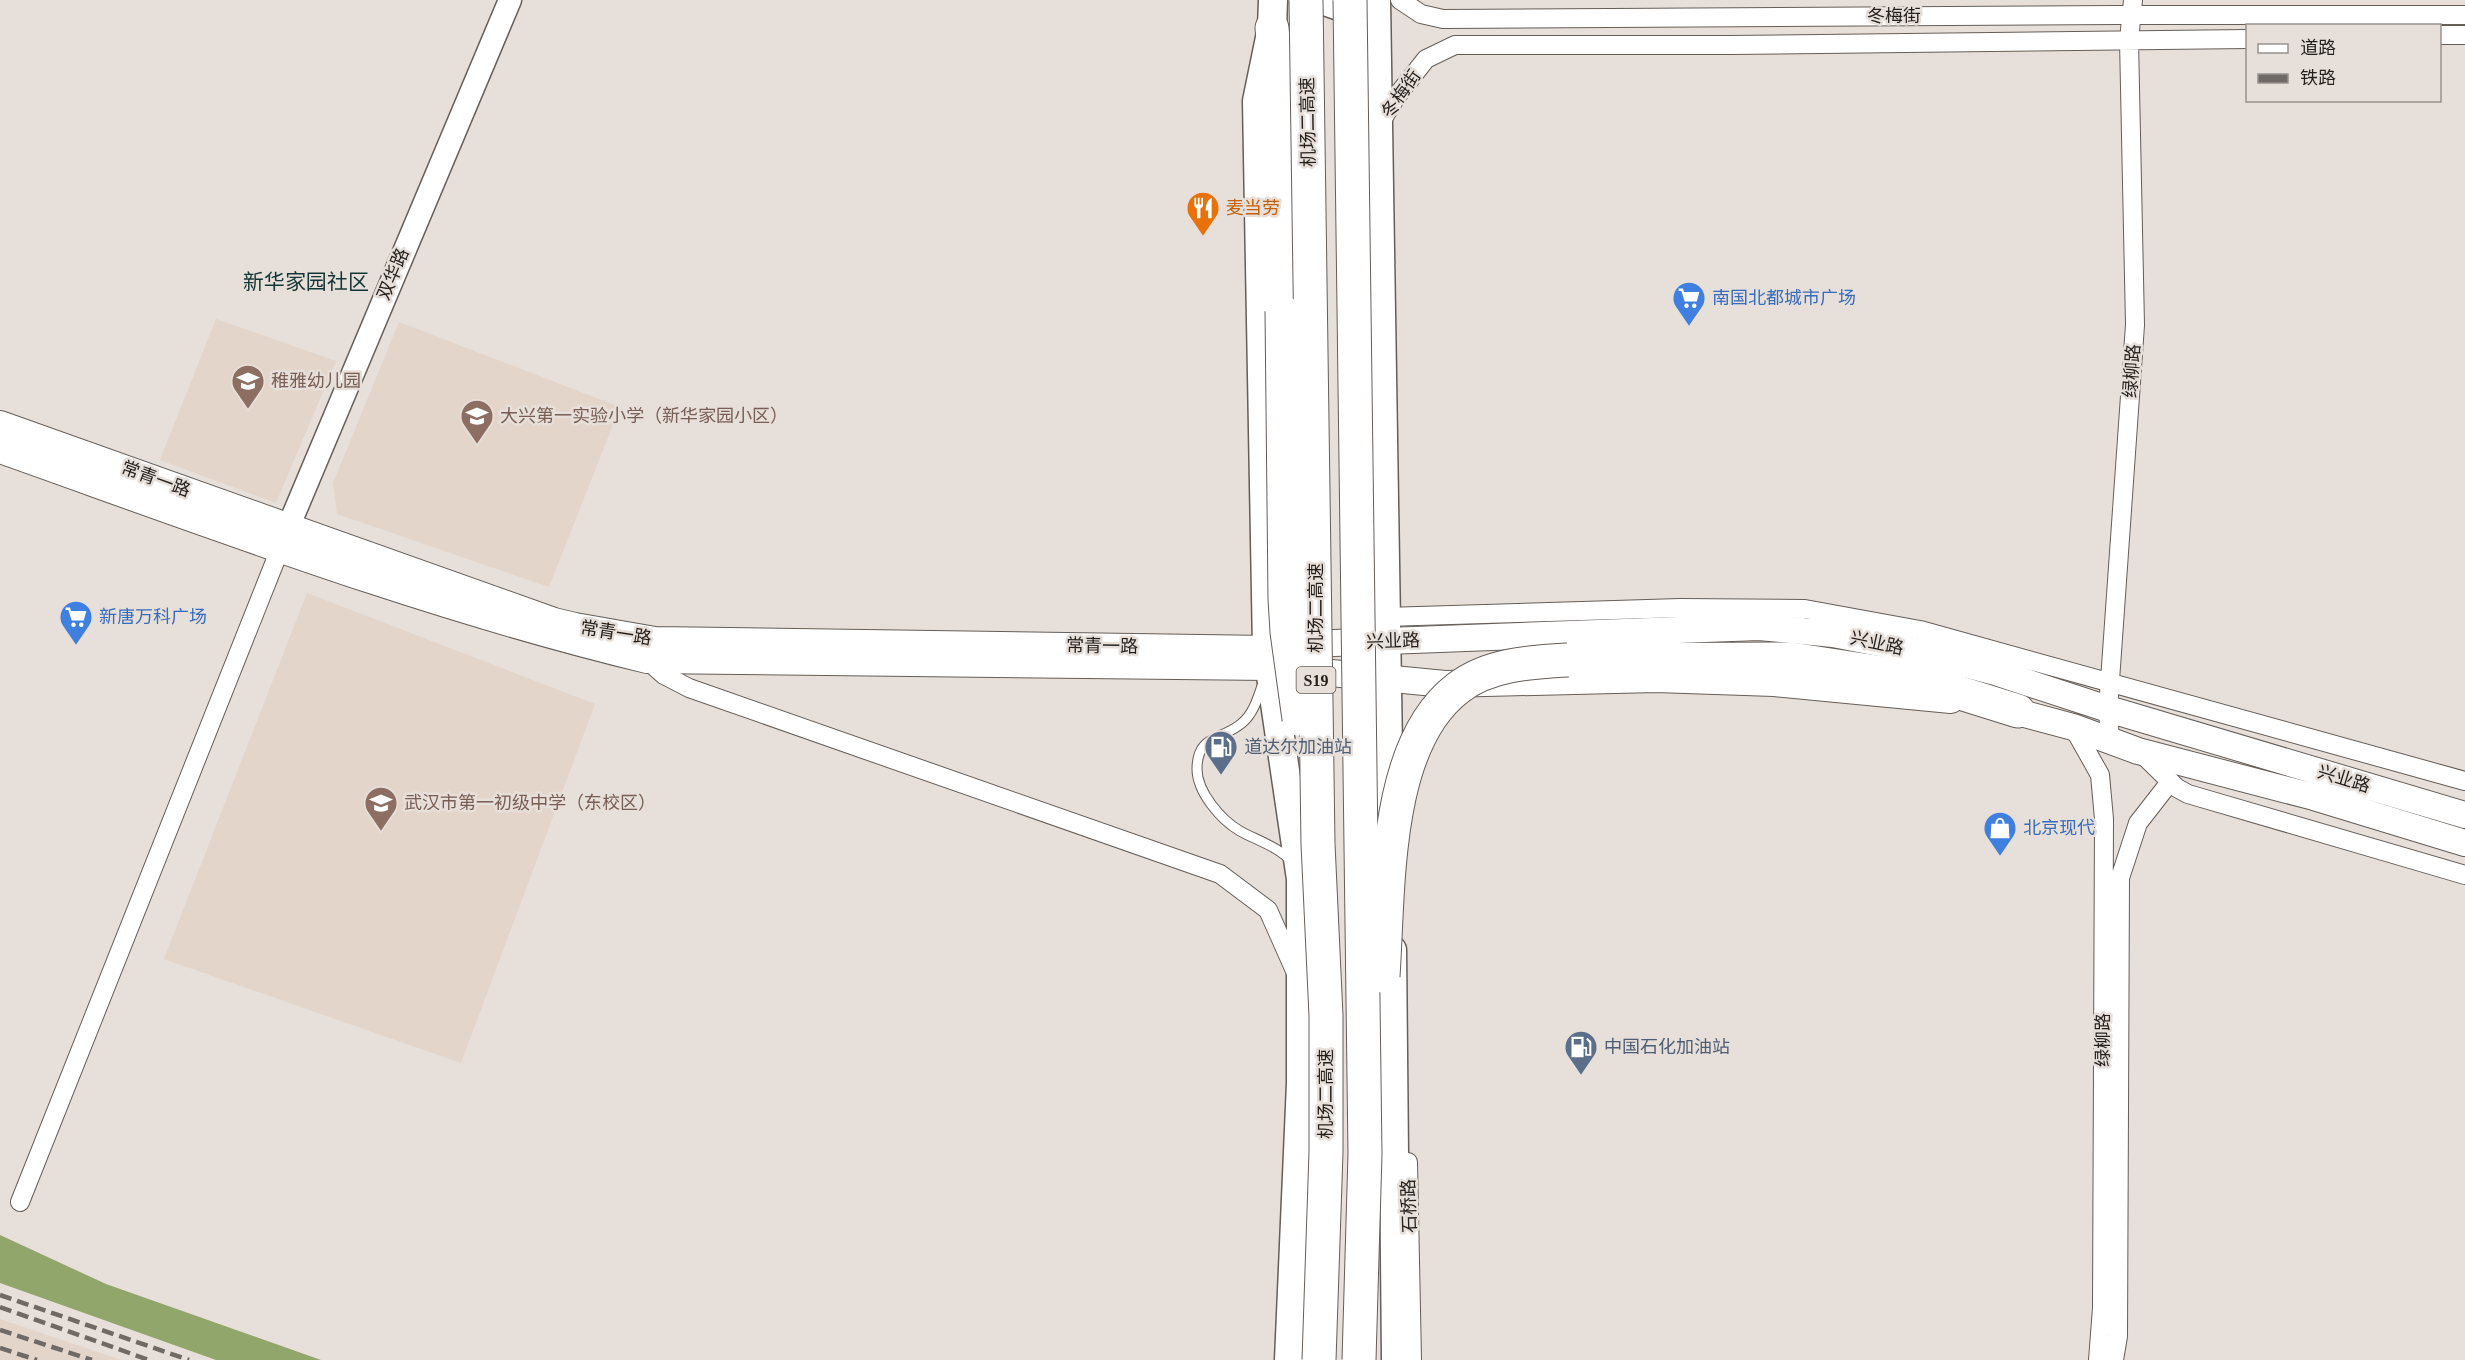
<svg xmlns="http://www.w3.org/2000/svg" width="2465" height="1360" viewBox="0 0 2465 1360" font-family="'Times New Roman','Noto Sans SC',serif">
	<style>
		.built { fill: #e3d5c9 }
		.forest { fill: #91a66b }
		.lines { fill: none; stroke-linecap: round; stroke-linejoin: round }
		.service-casing { stroke: #655e59; stroke-width: 11 }
		.minor-casing { stroke: #655e59; stroke-width: 20 }
		.tertiary-casing { stroke: #655e59; stroke-width: 25 }
		.secondary-casing { stroke: #655e59; stroke-width: 28 }
		.primary-casing { stroke: #655e59; stroke-width: 31 }
		.motorway-casing { stroke: #655e59; stroke-width: 35 }
		.service { stroke: #fff; stroke-width: 9 }
		.minor { stroke: #fff; stroke-width: 18 }
		.tertiary { stroke: #fff; stroke-width: 22 }
		.secondary { stroke: #fff; stroke-width: 26 }
		.primary { stroke: #fff; stroke-width: 28 }
		.motorway { stroke: #fff; stroke-width: 33 }
		.rail { stroke: #6f6a66; stroke-width: 4.5; stroke-dasharray: 12 6; stroke-linecap: butt }
		.motorway-bridge-casing { stroke: #655e59; stroke-width: 35; stroke-linecap: butt }
		.motorway-bridge { stroke: #fff; stroke-width: 33 }
		.labels { text-anchor: middle; dominant-baseline: central; stroke-width: 5; stroke-linejoin: round; paint-order: stroke }
		.shield { fill: #e7dfd9; stroke: #5d5955; stroke-width: 1.5 }
		.shield-label { font-size: 16px; font-weight: bold; fill: #221f1d }
		.street-label { font-size: 18px; fill: #221f1d; stroke: #e7dfd9 }
		.food-label { font-size: 18px; fill: #c56008; stroke: #e7dfd9; text-anchor: start }
		.shop-label { font-size: 18px; fill: #366cbe; stroke: #e7dfd9; text-anchor: start }
		.education-label { font-size: 18px; fill: #785e54; stroke: #e7dfd9; text-anchor: start }
		.service-label { font-size: 18px; fill: #4e5e75; stroke: #e7dfd9; text-anchor: start }
		.quarter-label { font-size: 21px; fill: #123535; stroke: #e7dfd9 }
	</style>
	<rect width="100%" height="100%" fill="#e7dfd9"/>
	<path class="built" d="M216,319L336,361L276,503L160,460Z
		M399,322L620,407L549,587L337,514L333,483Z
		M307,593L595,704L461,1063L164,959Z
		M0,1319L121,1360H0Z"/>
	<path class="forest" d="M0,1235L106,1284L321,1360H216L0,1283Z"/>
	<g class="lines">
		<g class="service-casing">
			<path id="service" d="M1263,683C1258,697 1254,713 1242,723C1223,740 1197,734 1197,769C1197,792 1221,820 1240,831C1256,840 1279,847 1291,861"/>
		</g>
		<g class="minor-casing">
			<path id="minor" d="M1400,0L1421,14L1443,19L2116,15H2465
				M2440,35H2465
				M1379,125L1396,97L1426,59L1455,45H1729L2248,39
				M1385,617L1680,608L1805,609L1920,630L2465,781
				M647,660L664,675L689,688L1220,874L1268,910L1296,973
				M2073,727L2100,775L2104,819L2102,1308L2098,1360
				M2110,741L2108,709L2135,325L2129,40L2133,0
				M2140,752L2177,788L2188,794L2465,875
				M1408,1162L1412,1360
				M20,1202L280,549
				M2114,1360L2118,1336L2120,878L2138,823L2170,782"/>
		</g>
		<g class="tertiary-casing">
			<path id="tertiary" d="M282,542L510,0"/>
		</g>
		<g class="secondary-casing">
			<path id="secondary" d="M0,424L554,621L575,626L655,640L1267,649L1334,643L1759,627L1833,634L1900,647L1995,672L2108,709L2465,815
				M0,450C214,526 427,607 647,660L1269,667L1445,684L1656,679L1774,683L1951,700
				M2002,708L2073,727L2138,751L2314,797L2465,843"/>
		</g>
		<g class="primary-casing">
			<path id="primary" d="M1273,0L1272,28L1257,101L1267,649L1301,879V1083L1289,1360
				M1322,0L1371,17
				M1376,0L1389,811
				M1392,950L1396,1360"/>
		</g>
		<g class="motorway-casing">
			<path id="motorway" d="M1272,28L1279,97L1282,311
				M1568,660L1791,659L1909,677L2018,711"/>
		</g>
		<use href="#service" class="service"/>
		<use href="#minor" class="minor"/>
		<use href="#tertiary" class="tertiary"/>
		<use href="#secondary" class="secondary"/>
		<use href="#primary" class="primary"/>
		<use href="#motorway" class="motorway"/>
		<path class="rail" d="M0,1295L189,1360
			M0,1307L149,1360
			M0,1330L92,1360
			M0,1348L37,1360"/>
		<g class="motorway-bridge-casing">
			<path id="motorway-bridge" d="M1306,0L1318,844L1326,1016V1152L1319,1360
				M1350,0L1365,1154L1359,1360
				M1282,311L1285,599L1287,632L1299,719
				M1383,976C1389,890 1383,745 1458,688C1489,664 1531,662 1568,660"/>
		</g>
		<use href="#motorway-bridge" class="motorway-bridge"/>
	</g>
	<defs>
		<g id="restaurant-pin" transform="scale(1.725)"><path d="M0 17L-7.5 6A9.5 9.5 0 1 1 7.5 6Z" fill="#e8710a" stroke="#e7dfd9"/><path d="M-5-6h1v4h1v-4h1v4h1v-4h1v5L-1.5 .5V6h-2V.5L-5-1ZM5-6V6H3V1.5H1.5Q1.5-4 5-6Z" fill="#fff"/></g>
		<g id="supermarket-pin" transform="scale(1.725)"><path d="M0 17L-7.5 6A9.5 9.5 0 1 1 7.5 6Z" fill="#3f7fe0" stroke="#e7dfd9"/><path d="M-6-5.5h2.5l.6 2H6L4.5 2H-2.5L-4.4-4H-6ZM-1.5 3.2a1.3 1.3 0 1 0 .1 0ZM3 3.2a1.3 1.3 0 1 0 .1 0Z" fill="#fff"/></g>
		<g id="school-pin" transform="scale(1.725)"><path d="M0 17L-7.5 6A9.5 9.5 0 1 1 7.5 6Z" fill="#8d6e63" stroke="#e7dfd9"/><path d="M0-5L7-2L0 1L-7-2ZM-4 1L0 2.5L4 1V4Q0 6-4 4Z" fill="#fff"/></g>
		<g id="fuel-pin" transform="scale(1.725)"><path d="M0 17L-7.5 6A9.5 9.5 0 1 1 7.5 6Z" fill="#5c6f8a" stroke="#e7dfd9"/><path d="M-5.5-6h7V0h2V4h1.3V-2.5L3-4.5l.8-.8L6-3V5H2.5V1h-1V6h-7ZM-4.2-4.7v3.2H.2V-4.7Z" fill="#fff"/></g>
		<g id="shop-pin" transform="scale(1.725)"><path d="M0 17L-7.5 6A9.5 9.5 0 1 1 7.5 6Z" fill="#3f7fe0" stroke="#e7dfd9"/><path d="M-5-2.5h2.3a2.7 3.5 0 0 1 5.4 0H5L5.5 6h-11ZM-1.5-2.5h3a1.5 2.3 0 0 0-3 0Z" fill="#fff"/></g>
	</defs>
	<g fill-rule="evenodd">
		<use href="#restaurant-pin" x="1203" y="208"/>
		<use href="#supermarket-pin" x="1689" y="298"/>
		<use href="#school-pin" x="248" y="381"/>
		<use href="#school-pin" x="477" y="416"/>
		<use href="#supermarket-pin" x="76" y="617"/>
		<use href="#fuel-pin" x="1221" y="747"/>
		<use href="#school-pin" x="381" y="803"/>
		<use href="#shop-pin" x="2000" y="828"/>
		<use href="#fuel-pin" x="1581" y="1047"/>
	</g>
	<g class="labels">
		<rect class="shield" x="1296.5" y="667" width="39" height="26" rx="4.5"/>
		<g class="shield-label">
			<text x="1316" y="680">S19</text>
		</g>
		<g class="street-label">
			<text x="1894" y="16">冬梅街</text>
			<text transform="translate(1401 94) rotate(-55)">冬梅街</text>
			<text transform="translate(1308 122) rotate(-91)">机场二高速</text>
			<text transform="translate(393 274) rotate(-67)">双华路</text>
			<text transform="translate(2132 371) rotate(-86)">绿柳路</text>
			<text transform="translate(156 479) rotate(20)">常青一路</text>
			<text transform="translate(1316 608) rotate(-90)">机场二高速</text>
			<text transform="translate(616 633) rotate(9)">常青一路</text>
			<text transform="translate(1393 641) rotate(-2)">兴业路</text>
			<text transform="translate(1877 643) rotate(12)">兴业路</text>
			<text transform="translate(1102 646) rotate(1)">常青一路</text>
			<text transform="translate(2344 779) rotate(17)">兴业路</text>
			<text transform="translate(2103 1040) rotate(-90)">绿柳路</text>
			<text transform="translate(1326 1094) rotate(-90)">机场二高速</text>
			<text transform="translate(1409 1206) rotate(-92)">石桥路</text>
		</g>
		<g class="food-label">
			<text x="1226" y="208">麦当劳</text>
		</g>
		<g class="shop-label">
			<text x="1712" y="298">南国北都城市广场</text>
			<text x="99" y="617">新唐万科广场</text>
			<text x="2023" y="828">北京现代</text>
		</g>
		<g class="education-label">
			<text x="271" y="381">稚雅幼儿园</text>
			<text x="500" y="416">大兴第一实验小学（新华家园小区）</text>
			<text x="404" y="803">武汉市第一初级中学（东校区）</text>
		</g>
		<g class="service-label">
			<text x="1244" y="747">道达尔加油站</text>
			<text x="1604" y="1047">中国石化加油站</text>
		</g>
		<g class="quarter-label">
			<text x="306" y="282">新华家园社区</text>
		</g>
	</g>
	<rect x="2246" y="24" width="195" height="78" fill="#e7dfd9" stroke="#98928e" stroke-width="1.5"/>
	<rect x="2258" y="44" width="30" height="9" fill="#ffffff" stroke="#98928e" stroke-width="1.5"/>
	<text x="2300" y="54" font-size="18" fill="#221f1d">道路</text>
	<rect x="2258" y="74" width="30" height="9" fill="#6f6a66" stroke="#98928e" stroke-width="1.5"/>
	<text x="2300" y="84" font-size="18" fill="#221f1d">铁路</text>
</svg>
